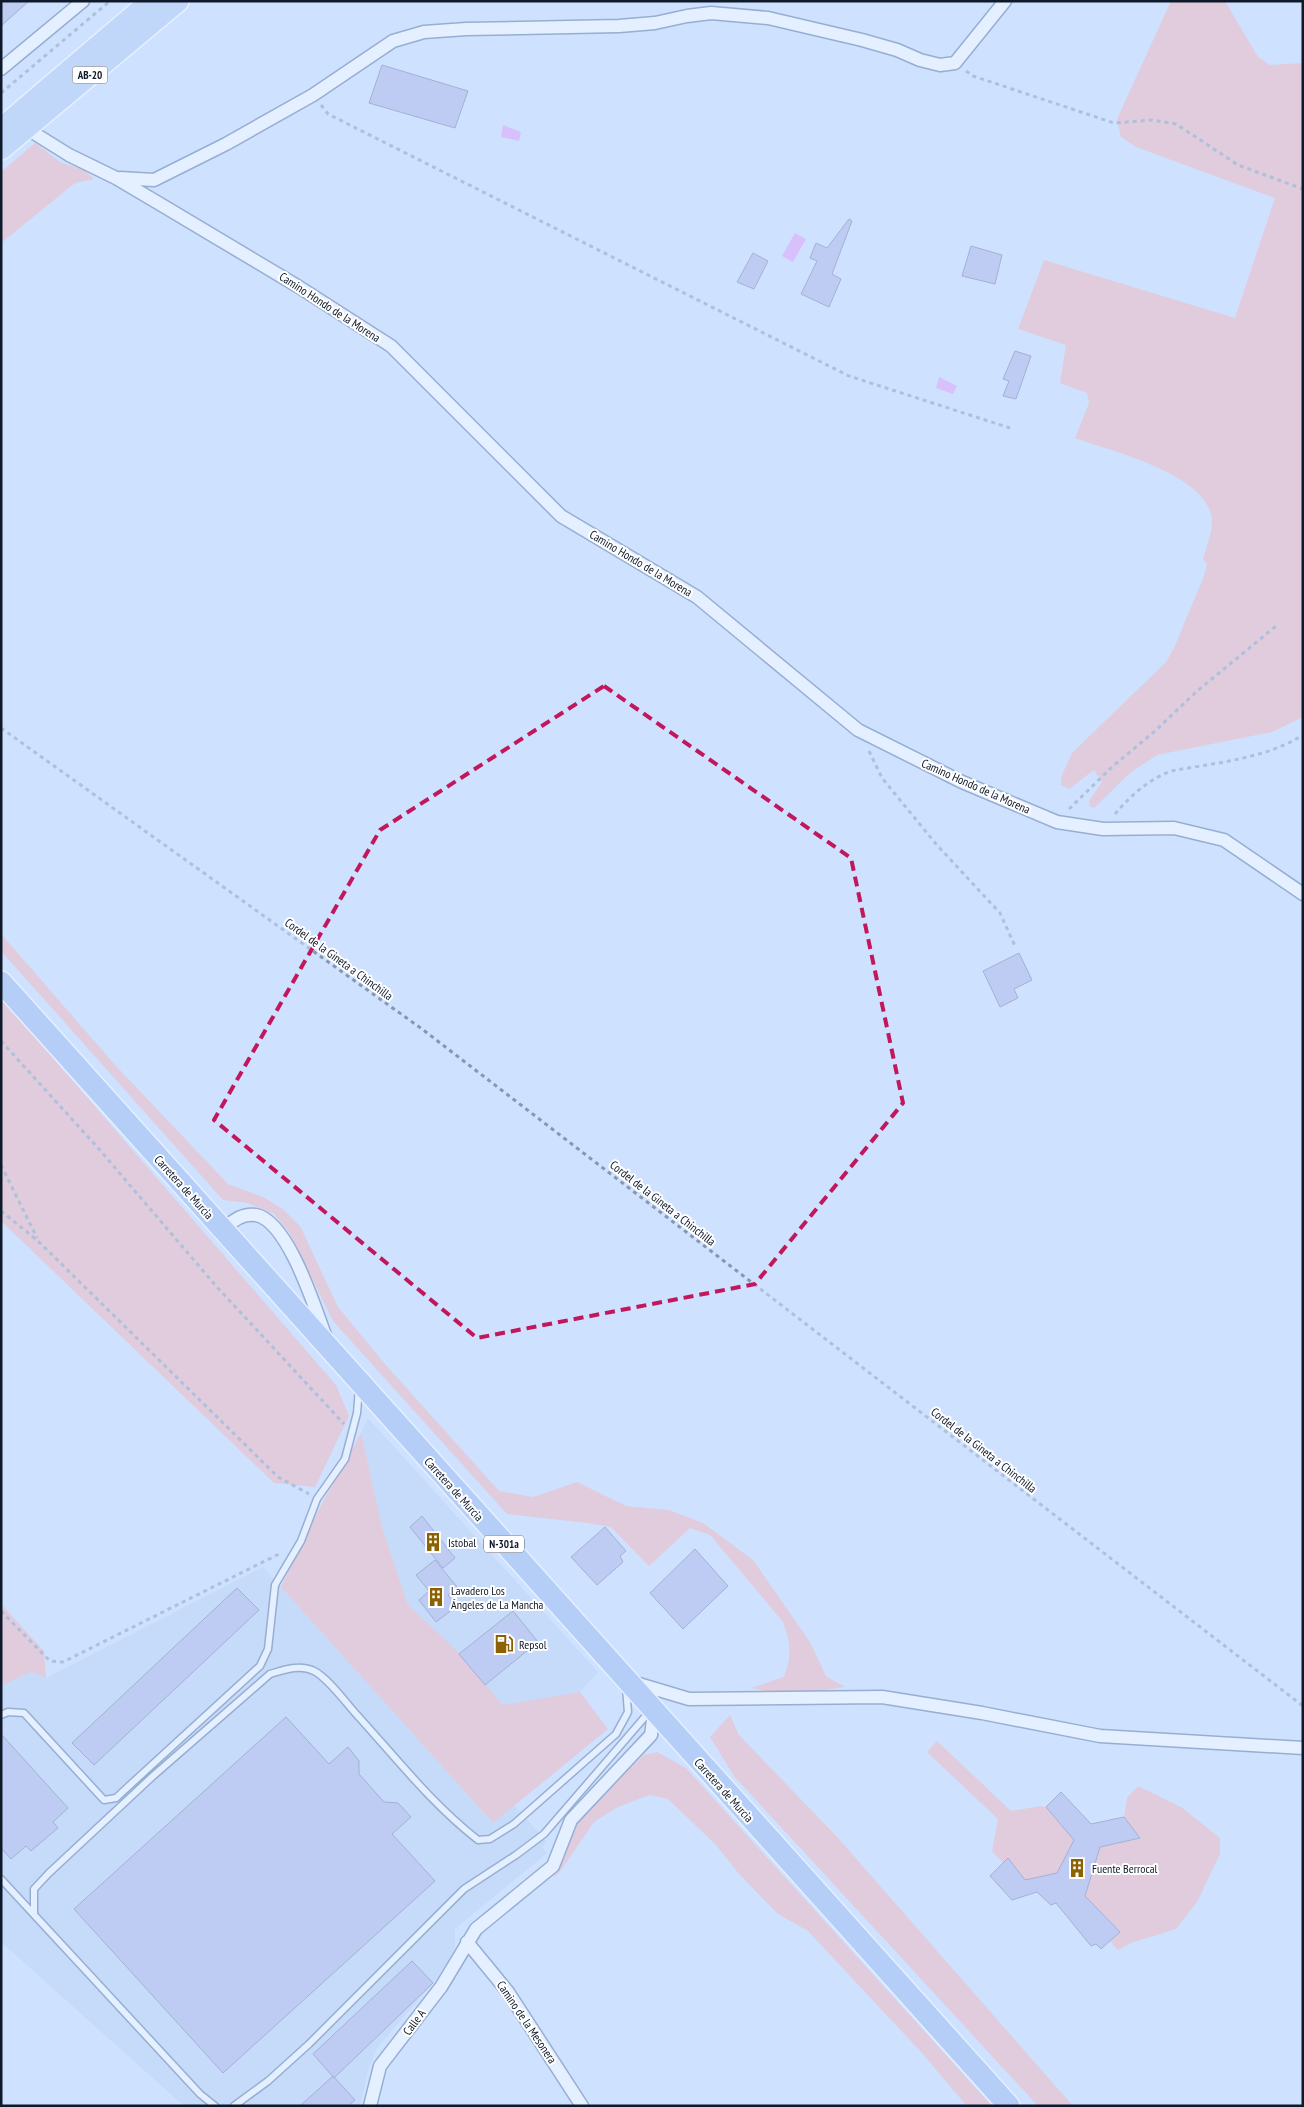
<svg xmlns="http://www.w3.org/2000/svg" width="1304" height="2107" viewBox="0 0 1304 2107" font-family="'PT Sans Narrow',sans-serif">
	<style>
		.built { fill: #bcd1f2 }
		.green { fill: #f5b1b1 }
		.water { fill: #e398f7 }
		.building { fill: #acb2e7; stroke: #6e73a4 }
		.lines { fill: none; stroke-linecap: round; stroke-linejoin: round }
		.service-casing { stroke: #54709c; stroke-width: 9 }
		.minor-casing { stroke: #54709c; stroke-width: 15 }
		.primary-casing { stroke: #fff; stroke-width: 24 }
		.trunk-casing { stroke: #fff; stroke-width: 24 }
		.path { stroke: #8797b0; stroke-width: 3; stroke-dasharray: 4 4; stroke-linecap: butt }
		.service { stroke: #fff; stroke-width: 6 }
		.minor { stroke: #fff; stroke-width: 12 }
		.primary { stroke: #afc9f3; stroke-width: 21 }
		.trunk { stroke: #94b7ef; stroke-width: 21 }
		.marked { fill: none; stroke: #c2185b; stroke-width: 4; stroke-dasharray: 10 6; stroke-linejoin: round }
		.labels { text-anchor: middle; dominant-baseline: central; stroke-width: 4; stroke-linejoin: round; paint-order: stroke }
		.shield { fill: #fff; stroke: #565e6a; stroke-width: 1 }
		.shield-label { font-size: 11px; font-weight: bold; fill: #0e192a }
		.street-label { font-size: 12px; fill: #0e192a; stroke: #fff }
		.poi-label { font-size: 12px; fill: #0e192a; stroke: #fff; text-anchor: start }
	</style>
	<rect width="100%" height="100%" fill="#cee1ff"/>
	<path class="built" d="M368,1418L598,1672L580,1692L503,1705L408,1605L382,1527L361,1433Z
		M263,1567L492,1822L514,1805L547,1842L542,1847L547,1853L455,1929V1948L446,1964L433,1983L377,2048L369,2067L360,2106H184L1,1942V1686L31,1672L46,1678Z"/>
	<path class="green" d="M1171,1H1225L1258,57L1270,65L1303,63V717L1272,732L1157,755L1130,773L1094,808L1090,806L1089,801L1102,782L1094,770L1069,789L1061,785L1062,775L1072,753L1166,662L1174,648L1204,576L1207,564L1203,559C1206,548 1212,534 1212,522C1212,475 1111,451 1075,438L1089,403L1087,393L1060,383L1066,345L1018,329L1044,260L1235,318L1275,198L1136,147L1121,137L1117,119Z
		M35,143L60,162L84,170L94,179L75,183L1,243V172Z
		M1,934L116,1066L228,1184L263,1197L283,1209L300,1226L338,1307L384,1363L499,1491L533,1497L577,1482L626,1506L669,1510L703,1523L753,1560L810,1642L826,1676L845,1687C814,1692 782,1696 751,1688L784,1677C792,1655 791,1644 783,1622L710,1535L690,1528L649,1566L611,1527L587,1523L507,1514L333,1321L289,1232L274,1214L248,1203L223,1200L1,951Z
		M1,998L336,1385L349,1416L315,1487L274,1483L1,1221Z
		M361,1433L382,1527L408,1605L457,1651L503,1705L580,1692L608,1729L493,1823L281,1587L318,1511Z
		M1,1604L44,1651L46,1678L31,1672L1,1686Z
		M730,1715L739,1735L838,1838L1073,2106H1038L734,1776L710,1737Z
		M937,1741L1011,1811L1041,1806L1046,1807L1074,1840L1057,1873L1025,1880L1008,1859L1003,1863L992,1851L998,1819L927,1752Z
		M657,1752L686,1768L992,2106H967L921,2052L808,1931L778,1914L739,1874L716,1845L668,1799L649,1795L618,1807L594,1822L559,1873L553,1878L582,1815L644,1755Z
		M1138,1786L1181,1807L1220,1838V1854L1197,1902L1176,1929L1131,1943L1118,1950L1110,1941L1120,1932L1085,1896L1100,1847L1140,1838L1124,1817L1127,1798Z"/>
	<path class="water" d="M503,125L521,132L519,141L501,137Z
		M795,233L806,239L793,262L782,256Z
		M939,377L957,386L953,394L936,388Z"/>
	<path class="building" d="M1,1H29L1,26Z
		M382,65L468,91L455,128L369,103Z
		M849,219L852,221L832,274L841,279L829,307L801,294L817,261L810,258L816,243L827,248Z
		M971,246L1002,255L995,284L962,276Z
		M753,253L768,261L754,289L737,282Z
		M1015,351L1031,356L1016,399L1003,396L1009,381L1003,379Z
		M1019,953L1032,980L1014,989L1018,998L1000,1007L983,971Z
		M422,1516L455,1558L443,1568L410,1527Z
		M605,1527L626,1551L620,1556L623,1562L597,1585L571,1557Z
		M695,1549L728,1586L683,1629L650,1593Z
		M435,1560L457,1587L448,1595L457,1606L436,1622L419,1600L429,1591L416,1575Z
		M237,1588L259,1610L94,1765L72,1743Z
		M513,1611L538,1642L485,1685L459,1654Z
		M286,1717L329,1764L348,1747L359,1761V1774L384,1802L398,1803L411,1817L392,1834L435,1881L223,2073L74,1909Z
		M1,1734L68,1808L53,1822L58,1828L31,1851L26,1846L11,1859L1,1848Z
		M1061,1792L1091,1824L1124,1817L1140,1838L1100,1847L1085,1896L1120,1932L1101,1949L1096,1944L1091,1946L1056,1903L1051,1905L1037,1892L1012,1900L990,1876L1008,1858L1025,1880L1057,1873L1074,1840L1046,1807Z
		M412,1961L433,1983L334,2078L313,2054Z
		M333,2076L355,2100L348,2106H300Z"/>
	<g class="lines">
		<g class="service-casing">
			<path id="service" d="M1,1715L8,1712L24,1713L104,1800L116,1798L130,1785L260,1666L268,1649L275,1585L301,1541L317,1499L345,1459L357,1413L359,1388
				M1,1879L200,2094L215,2106
				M34,1914V1889L49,1873L153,1776L270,1674C284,1670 300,1664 314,1671C328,1678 346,1703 357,1715C396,1758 432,1804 478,1840L490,1839L514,1824L616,1734L628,1712L626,1688
				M234,2106L268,2081L309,2044L464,1889L516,1855L544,1834L650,1711"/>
		</g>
		<g class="minor-casing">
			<path id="minor" d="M1,69L83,1
				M28,126L37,135L69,155L116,178L160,204L299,287L391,346L561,516L697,597L858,730L962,782L1057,822L1103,829L1174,828L1224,840L1303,894
				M120,178L154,180L226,144L313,95L393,41L424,32L466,29L619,26L655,23L687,16L711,13L768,18L862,40L897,50L920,60L940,65L955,63L1005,1
				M223,1229C233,1221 242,1213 256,1215C288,1221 315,1308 325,1335
				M632,1682L689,1699L882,1697L982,1713L1100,1736L1303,1748
				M467,1942L508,1992L582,2106
				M370,2106L380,2066L441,1987L476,1929L553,1866L571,1820L651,1735L654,1712"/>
		</g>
		<g class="primary-casing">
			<path id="primary" d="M1,129L151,1
				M1,149L178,1"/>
		</g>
		<g class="trunk-casing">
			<path id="trunk" d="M1,982L1009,2106"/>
		</g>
		<path class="path" d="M966,71L973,76L1114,123L1152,120L1176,124L1238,165L1303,189
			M1,93L110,1
			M321,105L328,114L849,376L1010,428
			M1,728L422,1029L1303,1706
			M869,751L882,778L936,844L1000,913L1015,946
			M1069,809L1112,767L1155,731L1196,692L1276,626
			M1115,814C1131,795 1148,780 1171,771C1214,763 1265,759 1303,735
			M1,1041L99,1149L216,1286L344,1424
			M1,1165L37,1238
			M1,1211L38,1241L278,1477L309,1494
			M1,1611L50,1661L63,1662L281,1553"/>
		<use href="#service" class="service"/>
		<use href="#minor" class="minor"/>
		<use href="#primary" class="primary"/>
		<use href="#trunk" class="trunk"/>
	</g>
	<path d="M0 0H1304V2107H0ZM604,686L851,858L903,1103L755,1284L477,1338L214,1120L380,830Z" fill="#cee1ff" fill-opacity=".55" fill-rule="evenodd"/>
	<path class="marked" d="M604,686L851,858L903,1103L755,1284L477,1338L214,1120L380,830Z"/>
	<defs>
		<g id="building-bare" transform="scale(1.5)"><path d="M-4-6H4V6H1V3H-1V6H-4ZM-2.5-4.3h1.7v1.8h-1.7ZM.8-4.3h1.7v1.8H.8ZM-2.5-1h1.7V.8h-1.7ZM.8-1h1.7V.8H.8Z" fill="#8b6102" stroke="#fff" stroke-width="2.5" paint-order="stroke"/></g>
		<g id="fuel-bare" transform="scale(1.5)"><path d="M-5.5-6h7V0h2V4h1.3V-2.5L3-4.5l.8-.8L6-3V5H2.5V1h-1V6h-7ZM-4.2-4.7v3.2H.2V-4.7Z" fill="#8b6102" stroke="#fff" stroke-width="2.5" paint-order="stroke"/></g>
	</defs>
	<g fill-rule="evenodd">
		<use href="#building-bare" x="433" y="1542"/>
		<use href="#building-bare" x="436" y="1597"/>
		<use href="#fuel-bare" x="504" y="1644"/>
		<use href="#building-bare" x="1077" y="1868"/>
	</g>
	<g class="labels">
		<g class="shield">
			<rect x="72.5" y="66.5" width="35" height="17" rx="4"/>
			<rect x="484" y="1535.5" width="40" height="17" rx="4"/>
		</g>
		<g class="shield-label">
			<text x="90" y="75">AB-20</text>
			<text x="504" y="1544">N-301a</text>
		</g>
		<g class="street-label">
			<text transform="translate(330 307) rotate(33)">Camino Hondo de la Morena</text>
			<text transform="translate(641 563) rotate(31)">Camino Hondo de la Morena</text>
			<text transform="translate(976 786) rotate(24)">Camino Hondo de la Morena</text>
			<text transform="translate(339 959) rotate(36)">Cordel de la Gineta a Chinchilla</text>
			<text transform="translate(184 1187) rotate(48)">Carretera de Murcia</text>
			<text transform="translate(663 1203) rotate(38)">Cordel de la Gineta a Chinchilla</text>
			<text transform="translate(984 1450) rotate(38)">Cordel de la Gineta a Chinchilla</text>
			<text transform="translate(454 1489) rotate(48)">Carretera de Murcia</text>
			<text transform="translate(724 1790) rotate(48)">Carretera de Murcia</text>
			<text transform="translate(414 2022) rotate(-53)">Calle A</text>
			<text transform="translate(527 2022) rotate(56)">Camino de la Mesonera</text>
		</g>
		<g class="poi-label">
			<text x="448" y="1542">Istobal</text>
			<text x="451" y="1590">Lavadero Los<tspan x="451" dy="14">Ángeles de La Mancha</tspan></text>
			<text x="519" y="1644">Repsol</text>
			<text x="1092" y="1868">Fuente Berrocal</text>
		</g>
	</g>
	<rect width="1304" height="2107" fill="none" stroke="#0e192a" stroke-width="5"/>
</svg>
